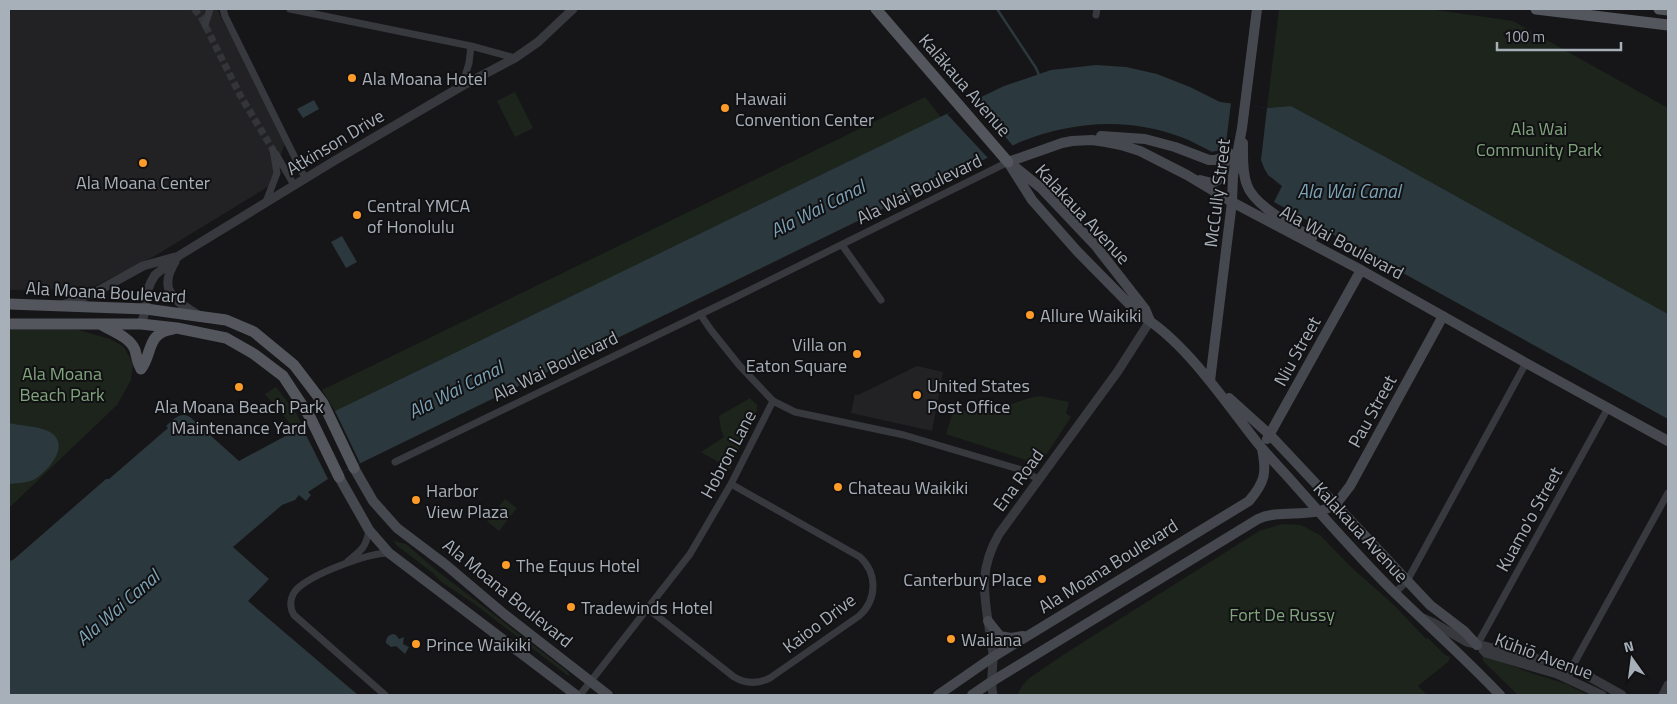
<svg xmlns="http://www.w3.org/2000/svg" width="1677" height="704" viewBox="0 0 1677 704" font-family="'Titillium Web',sans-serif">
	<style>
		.built { fill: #222225 }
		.green { fill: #1c241c }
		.water { fill: #2b383d }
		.pier { fill: #161618 }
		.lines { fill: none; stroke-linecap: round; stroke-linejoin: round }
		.stream { stroke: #2b383d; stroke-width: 2.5 }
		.minor-tunnel { stroke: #333538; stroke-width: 7; stroke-dasharray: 7 3.5; stroke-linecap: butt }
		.minor { stroke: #37393e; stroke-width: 7 }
		.tertiary { stroke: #37393e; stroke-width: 9 }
		.secondary { stroke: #45484e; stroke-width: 10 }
		.primary { stroke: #53565d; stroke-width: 11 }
		.poi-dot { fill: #fe9c29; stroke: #111113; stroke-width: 2 }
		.labels { text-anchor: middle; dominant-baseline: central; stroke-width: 4; stroke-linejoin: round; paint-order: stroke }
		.poi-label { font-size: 18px; fill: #a7afb9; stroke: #111113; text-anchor: start }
		.street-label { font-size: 18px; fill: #a7afb9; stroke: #111113 }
		.park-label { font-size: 18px; fill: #80a57d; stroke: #111113 }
		.water-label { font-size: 19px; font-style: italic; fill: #7ca2b6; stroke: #111113 }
	</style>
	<rect width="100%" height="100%" fill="#161618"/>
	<path class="built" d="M9,9H217L286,141L269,186L153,257L89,289L9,290Z
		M917,366L943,372L932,431L851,413L855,394L858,395Z"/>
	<path class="green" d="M1279,9H1429L1513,21L1668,108V314L1391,160L1291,106L1267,108Z
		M515,92L533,128L515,137L497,101Z
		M925,97L941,117L335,411L322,390Z
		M9,330H79L110,339L124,347L133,364L131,380L117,405L9,508Z
		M276,387L296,413L302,425L294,431C286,415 275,408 265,394Z
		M1040,396L1069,402L1066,413L1071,417L1046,455L1040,461L1032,462L946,434L954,409C966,411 977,413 990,411C1007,408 1022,398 1040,396Z
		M750,398L757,405V410L730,469L701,452L724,437L721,430L719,416Z
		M505,499L517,508L499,531L487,521Z
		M1282,524L1301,525L1320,535L1351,567L1395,606L1426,639L1428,638L1445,655L1450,657L1448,662L1418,686L1427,695H1017L1022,686L1028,679L1066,653L1259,531Z
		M394,541L406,544L436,570L567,671L570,676L567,675L476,605L440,581L433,573L396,545Z
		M1483,656H1486L1531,673L1566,684L1588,695H1518L1486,664L1482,659Z"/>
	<path class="water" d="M1096,65L1126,67L1157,74L1190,87L1220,102L1267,108L1291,106L1391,160L1668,314V419L1274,202L1282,186C1259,174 1235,164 1212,152C1202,147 1192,141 1181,137C1128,117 1072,121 1020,142L328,479L308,492L311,495L306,501L299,495L295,500L282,505L233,547L269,579L248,601L358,695H9V561L13,560L106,479H109L168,428L166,426C174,419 180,411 190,417L239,461L302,427L1004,86L1051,70Z
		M314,100L319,109L303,118L297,109Z
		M342,236L357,262L346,268L331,242Z
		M9,423C20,426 45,426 54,435C68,449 47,471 35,479C29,483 17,483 9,484Z
		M393,634L396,635L399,639L404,637L403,644L409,647L405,654L396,646L391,647L386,643C386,638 388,635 393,634Z"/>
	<path class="pier" d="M974,100L1013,146L988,158L947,114Z
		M1231,103L1267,108L1261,160L1264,168L1268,175L1282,186L1211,152L1221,150L1226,143Z
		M335,411L360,463L328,479L302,427Z"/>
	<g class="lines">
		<path class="stream" d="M997,9L1036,68L1039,75"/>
		<path class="minor-tunnel" d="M194,9L201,17L240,95L273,150"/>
		<path class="minor" d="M223,9L225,16L305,178
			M290,9L471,46L515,58
			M1096,15L1097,9
			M205,25L210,9
			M462,86L469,63L471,46
			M276,154L294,185
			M266,202L277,173L273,150
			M842,245L881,300
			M700,314L711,330L739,365L773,401L795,412L904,435L1022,470L1038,479
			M395,462L734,298L1008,162
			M348,561C362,550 366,547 369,530
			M1395,593L1407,581L1526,363
			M647,608L734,677C746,684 758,684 770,678L859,616C877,600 878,574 860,557L731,484
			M1477,645L1608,408
			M1568,678L1572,667L1668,493
			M385,695L294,615C289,607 290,597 296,590C311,574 368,553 389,553
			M580,695L690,554L731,484L773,401"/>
		<path class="tertiary" d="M175,262C157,291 175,300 198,315
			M63,305L96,292L143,266L175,257
			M141,324L146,309V294L151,282L155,275L180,255L334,161L462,86L515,58L538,42L573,9
			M1423,618L1432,622L1467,642L1572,667L1622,695
			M1483,650L1486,653L1557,674L1602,695
			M993,695C990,682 993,670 993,657C993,649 991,642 990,634C984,594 978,571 999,534L1118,371L1150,321
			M1663,695L1668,685"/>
		<path class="secondary" d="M1101,136L1145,139L1175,147L1209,160H1215L1228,156
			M1243,143C1243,157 1242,172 1247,185C1254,206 1294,226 1312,238
			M1008,162L1062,143L1072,141L1092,140L1106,142L1121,145L1140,151L1187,175L1232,202L1361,270L1526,363L1668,441
			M1008,162L1032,200L1077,251L1139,314C1185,341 1223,399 1256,441C1269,457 1283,471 1296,486C1329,523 1362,561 1397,595C1431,628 1467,660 1500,695
			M1015,167L1041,188L1095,245L1145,309L1150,321
			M1200,180L1212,183L1218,180L1229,153
			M1210,381L1232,202L1233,176L1242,128L1257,9
			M1229,398L1270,435L1430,605L1464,631L1477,645
			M1267,439L1361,270
			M354,468L373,501L397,528L446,565L504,614L608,695
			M339,477L369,530L389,553L576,695
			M988,621L1000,636L1011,638L1023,636
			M938,695L993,657L1249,501C1265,482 1267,473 1262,449
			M972,695L991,682L1258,519C1282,508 1313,520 1335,504C1341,499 1345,492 1350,486L1443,316"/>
		<path class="primary" d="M876,9L1008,162
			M1536,9L1668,25
			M1659,9L1668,10
			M9,304L146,309L226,320L254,332L294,365L323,403L354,468
			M9,324H141L177,328L226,338L254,354L283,376L310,417L339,477
			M100,324C112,331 130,337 135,350C137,358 137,362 141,369C153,353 146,333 173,329"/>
	</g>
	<g class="poi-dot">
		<circle cx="352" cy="78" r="5"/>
		<circle cx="725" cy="108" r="5"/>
		<circle cx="143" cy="163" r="5"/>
		<circle cx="357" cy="215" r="5"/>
		<circle cx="1030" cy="315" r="5"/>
		<circle cx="857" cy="354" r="5"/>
		<circle cx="239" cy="387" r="5"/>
		<circle cx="917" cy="395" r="5"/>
		<circle cx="838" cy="487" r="5"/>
		<circle cx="416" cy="500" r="5"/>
		<circle cx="506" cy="565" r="5"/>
		<circle cx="1042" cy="579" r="5"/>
		<circle cx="571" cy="607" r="5"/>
		<circle cx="951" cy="639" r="5"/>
		<circle cx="416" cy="644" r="5"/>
	</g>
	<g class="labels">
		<g class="poi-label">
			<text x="362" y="78">Ala Moana Hotel</text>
			<text x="735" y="98">Hawaii<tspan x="735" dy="21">Convention Center</tspan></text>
			<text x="143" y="182" text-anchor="middle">Ala Moana Center</text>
			<text x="367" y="205">Central YMCA<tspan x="367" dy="21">of Honolulu</tspan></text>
			<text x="1040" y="315">Allure Waikiki</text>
			<text x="847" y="344" text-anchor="end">Villa on<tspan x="847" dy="21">Eaton Square</tspan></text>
			<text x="927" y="385">United States<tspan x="927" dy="21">Post Office</tspan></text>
			<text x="239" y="406" text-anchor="middle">Ala Moana Beach Park<tspan x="239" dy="21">Maintenance Yard</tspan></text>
			<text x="848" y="487">Chateau Waikiki</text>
			<text x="426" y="490">Harbor<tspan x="426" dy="21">View Plaza</tspan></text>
			<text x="516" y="565">The Equus Hotel</text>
			<text x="1032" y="579" text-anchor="end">Canterbury Place</text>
			<text x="581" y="607">Tradewinds Hotel</text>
			<text x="961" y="639">Wailana</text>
			<text x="426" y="644">Prince Waikiki</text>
		</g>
		<g class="street-label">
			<text transform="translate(965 85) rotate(49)">Kalākaua Avenue</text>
			<text transform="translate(335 142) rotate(-31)">Atkinson Drive</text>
			<text transform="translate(919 189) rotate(-26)">Ala Wai Boulevard</text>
			<text transform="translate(1217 193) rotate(-83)">McCully Street</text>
			<text transform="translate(1083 214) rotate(47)">Kalakaua Avenue</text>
			<text transform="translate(1342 242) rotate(28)">Ala Wai Boulevard</text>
			<text transform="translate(106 292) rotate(3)">Ala Moana Boulevard</text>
			<text transform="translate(1297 351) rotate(-61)">Niu Street</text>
			<text transform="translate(555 366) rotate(-26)">Ala Wai Boulevard</text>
			<text transform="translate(1372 411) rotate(-61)">Pau Street</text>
			<text transform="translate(728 454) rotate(-62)">Hobron Lane</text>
			<text transform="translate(1018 480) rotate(-54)">Ena Road</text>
			<text transform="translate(1529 519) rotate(-61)">Kuamo'o Street</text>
			<text transform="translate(1361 532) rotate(47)">Kalakaua Avenue</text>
			<text transform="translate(1108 566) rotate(-32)">Ala Moana Boulevard</text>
			<text transform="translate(508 593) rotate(39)">Ala Moana Boulevard</text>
			<text transform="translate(819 623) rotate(-37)">Kaioo Drive</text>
			<text transform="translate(1544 656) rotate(20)">Kūhiō Avenue</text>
		</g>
		<g class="park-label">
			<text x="1539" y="128">Ala Wai<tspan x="1539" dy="21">Community Park</tspan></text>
			<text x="62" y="373">Ala Moana<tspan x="62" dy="21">Beach Park</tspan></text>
			<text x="1282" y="614">Fort De Russy</text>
		</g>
		<g class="water-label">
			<text x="1349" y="190">Ala Wai Canal</text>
			<text transform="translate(817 208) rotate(-27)">Ala Wai Canal</text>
			<text transform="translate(455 389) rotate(-27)">Ala Wai Canal</text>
			<text transform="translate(117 607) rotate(-41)">Ala Wai Canal</text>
		</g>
	</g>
	<rect width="1677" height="704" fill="none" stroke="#a7afb9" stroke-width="20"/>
	<g transform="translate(1632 659) rotate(346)" stroke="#111113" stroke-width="4" paint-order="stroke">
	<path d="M0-4L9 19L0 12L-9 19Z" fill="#a7afb9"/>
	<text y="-8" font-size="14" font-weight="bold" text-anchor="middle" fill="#a7afb9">N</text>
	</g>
	<path d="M1497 42v8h124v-8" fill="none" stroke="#a7afb9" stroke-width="2.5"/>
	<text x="1504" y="42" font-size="15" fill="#a7afb9" stroke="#111113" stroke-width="4" paint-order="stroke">100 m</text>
</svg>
